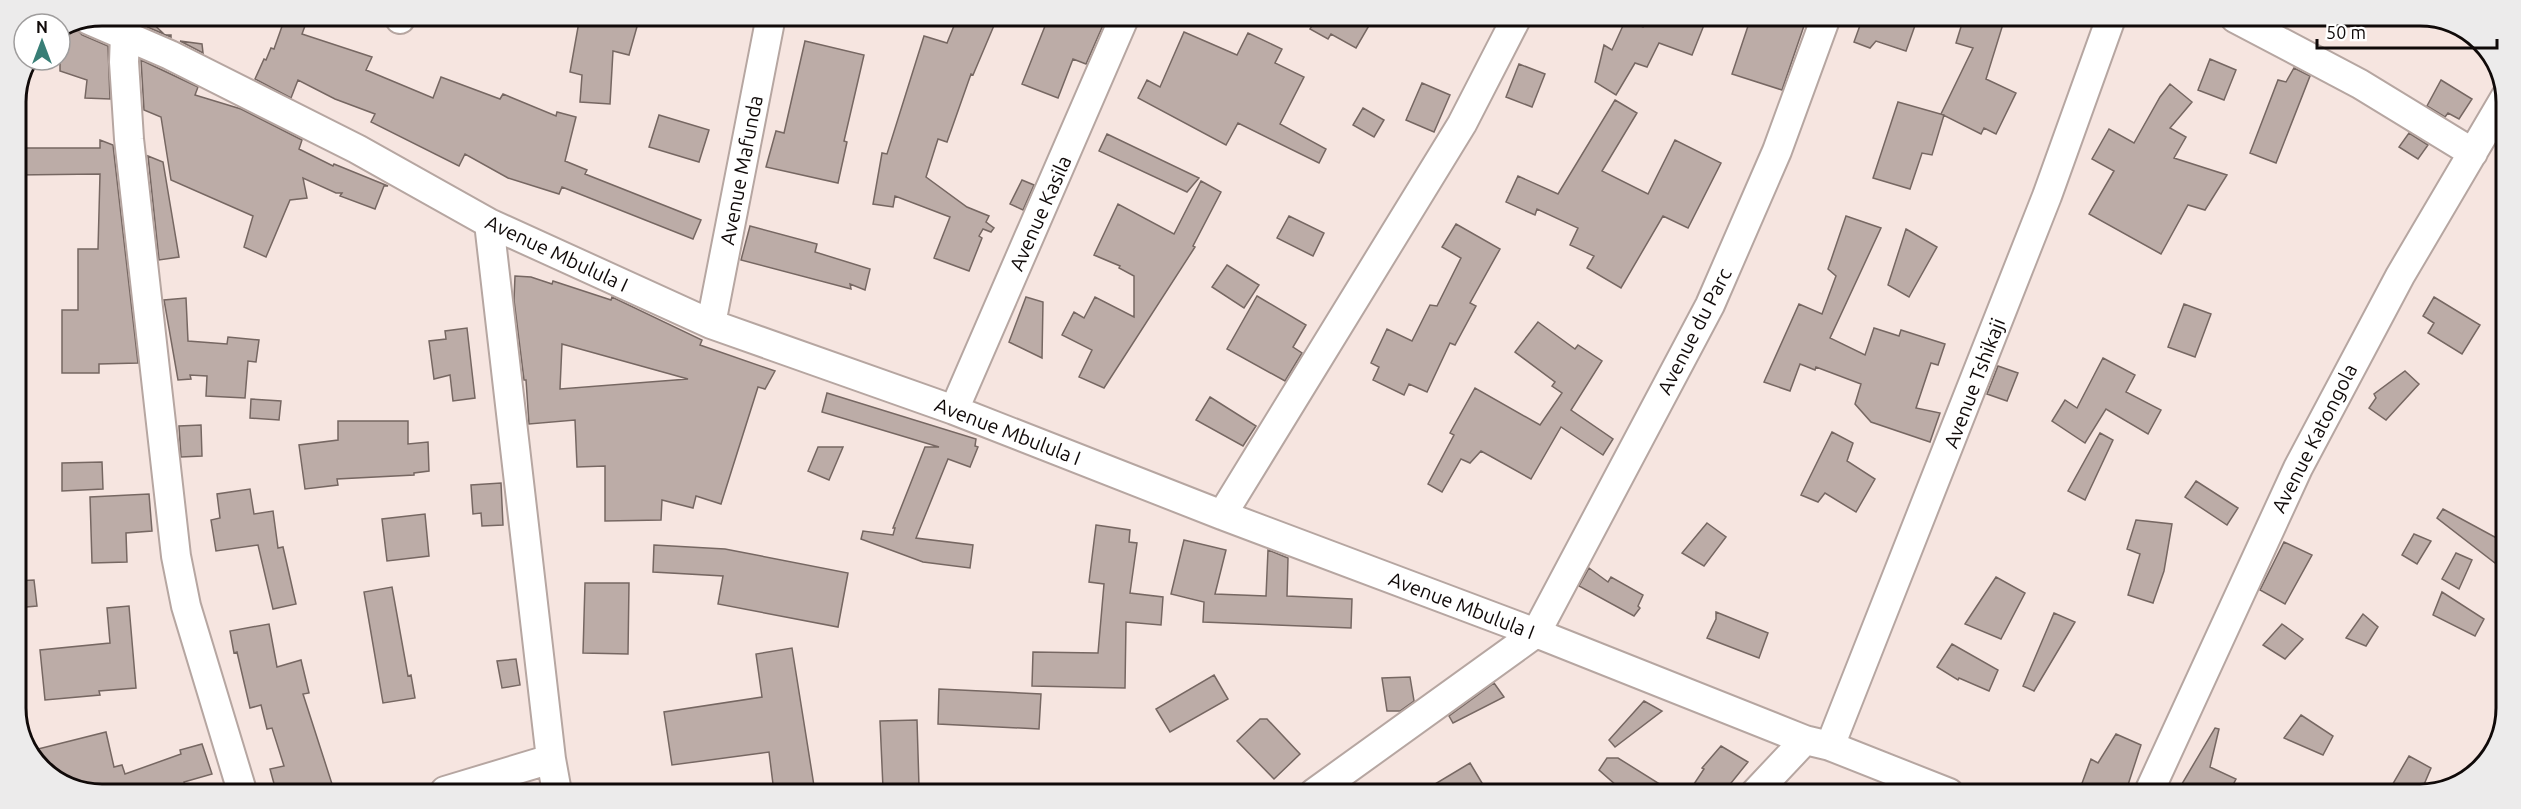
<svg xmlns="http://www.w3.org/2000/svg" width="2521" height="809" viewBox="0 0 2521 809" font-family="Ubuntu,sans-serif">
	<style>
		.building { fill: #bcaca7; stroke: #766762; stroke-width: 1.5; fill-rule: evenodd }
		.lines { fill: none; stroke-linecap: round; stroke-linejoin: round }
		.minor-casing { stroke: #b6a6a1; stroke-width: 32 }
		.minor { stroke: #fff; stroke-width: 28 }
		.labels { text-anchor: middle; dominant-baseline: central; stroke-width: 4.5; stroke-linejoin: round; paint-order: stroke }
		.street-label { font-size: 20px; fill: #100a09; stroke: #fff }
		.rim { fill: none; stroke: #100a09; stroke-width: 3 }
	</style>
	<rect width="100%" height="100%" fill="#f6e5e0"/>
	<path class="building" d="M119,15H144L165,35H171V37Z
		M286,15H309L302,34L372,57L366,70L433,98L441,77L500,99L503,94L556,116L557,112L576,117L565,161L587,170L585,174L701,220L693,239L562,187L559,194L508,178L465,154L459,166L371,122L375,114L335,99L298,80L291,98L255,79L264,59L266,60L271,48L274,49Z
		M580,16H640L629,55L613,51L610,104L580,102L582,75L570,72Z
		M958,16H998L973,75L971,74L947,142L938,139L926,177L967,207L989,216L986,222L994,228L991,232L983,229L979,236L982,238L969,271L934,258L950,217L895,196L893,207L873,204L882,153L887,154L924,36L947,43Z
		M1049,16H1107L1086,64L1073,59L1058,98L1022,84Z
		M1299,17H1374L1356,48L1331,34L1328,39L1310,29L1313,24Z
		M1646,17H1683L1704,25L1692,55L1659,43L1647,67L1635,63L1616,95L1595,82L1604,45L1612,50L1626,19L1643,27Z
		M1751,17H1807L1782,90L1732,74Z
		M1863,17H1918L1906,51L1876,41L1870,48L1854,42Z
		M1964,17H1982L2003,24L1986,79L2016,93L1996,134L1984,128L1981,134L1941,114L1973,48L1956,43Z
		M74,26L82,35L108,46L110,99L85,98L87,80L60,71V32Z
		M1184,32L1237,55L1248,33L1282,49L1275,63L1304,77L1280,124L1326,149L1319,163L1238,123L1226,145L1138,98L1147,80L1160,87Z
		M180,41L202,44L203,53Z
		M805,41L864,55L844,141L847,142L838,183L766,167L776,131L784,133Z
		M2210,59L2236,70L2224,100L2198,90Z
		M141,60L198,87L195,95L241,109L302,140L299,149L333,166L334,164L388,186H384L375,209L340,196L342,193H336L303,178L307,198L290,200L266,257L244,247L253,216L171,180L161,117L144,110Z
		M1519,64L1545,74L1532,107L1506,97Z
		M2294,68L2310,76L2276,163L2250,153L2278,80L2286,82Z
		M2441,80L2472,99L2459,119L2448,113L2445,117L2427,106Z
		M1422,83L1450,95L1434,132L1406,120Z
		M2170,84L2192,102L2170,128L2186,137L2174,158L2227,175L2205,210L2188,205L2161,254L2089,214L2114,171L2092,159L2109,129L2134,143L2160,97Z
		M1615,100L1637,113L1602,171L1648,194L1675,140L1721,163L1688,228L1663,216L1621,288L1587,268L1594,256L1570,245L1578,228L1537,209L1535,215L1506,202L1518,176L1558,194Z
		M1898,102L1944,115L1932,155L1922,153L1910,189L1873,178Z
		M1363,108L1384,120L1374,137L1353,125Z
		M659,115L709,130L699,162L649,147Z
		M2409,133L2428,145L2418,159L2399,147Z
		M1107,134L1199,178L1187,192L1099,151Z
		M100,140L113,145L138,363L99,364V373H62V310H78V249H98L100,174L15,175V148H100Z
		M148,156L163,162L179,257L159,260Z
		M1022,180L1034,185L1023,210L1010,204Z
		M1201,181L1221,192L1193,246L1195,247L1104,388L1079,377L1092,350L1062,335L1074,312L1084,318L1095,297L1134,317V276L1119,268L1120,266L1094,255L1118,204L1174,234Z
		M1289,216L1324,233L1313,256L1277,238Z
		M1846,216L1881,228L1830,338L1865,355L1874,328L1899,336L1901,330L1945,344L1938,365L1931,363L1916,408L1940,413L1930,442L1871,422L1855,404L1861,384L1816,367L1815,370L1800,364L1790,391L1764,382L1799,304L1822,314L1836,276L1828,269Z
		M1456,224L1500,249L1470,303L1476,306L1455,345L1450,343L1427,392L1409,384L1404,395L1373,380L1379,367L1371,363L1387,329L1412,341L1430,305L1437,306L1461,258L1442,247Z
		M750,226L817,244L815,252L870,269L865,290L850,284L851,289L741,260Z
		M1906,229L1937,247L1909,297L1888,285Z
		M1227,265L1259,285L1244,308L1212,287Z
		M515,276L531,277L552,284L553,281L611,300L612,297L702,340L700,345L775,371L765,389L758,387L721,504L696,496L693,508L662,500L661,520L605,521V466L577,467L575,420L529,424L526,380H524L514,300ZM562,344L688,379L560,389Z
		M1257,296L1306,325L1293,347L1302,353L1285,381L1227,349Z
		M1026,297L1043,302L1042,358L1009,342Z
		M2434,297L2480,325L2462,354L2428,333L2434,323L2423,316Z
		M186,298L188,341L227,344L228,337L259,340L256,362L248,361L245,398L206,396L207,376L190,375L191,379L178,380L164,300Z
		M2184,304L2211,314L2195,357L2168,347Z
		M1538,322L1575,349L1578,345L1602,361L1571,410L1613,439L1603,455L1561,427L1531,479L1481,451L1470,463L1461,459L1442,492L1428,484L1454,435L1450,433L1475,388L1540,425L1562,393L1552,386L1555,382L1515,352Z
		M467,328L475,398L453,401L450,375L434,379L429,341L446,339L445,331Z
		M2103,358L2135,375L2126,392L2161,410L2148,434L2106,409L2085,443L2052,421L2065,400L2077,408Z
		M1998,366L2018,373L2007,401L1987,394Z
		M2405,371L2419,384L2386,420L2369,408L2376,398L2374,394Z
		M827,393L976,439L975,446L978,447L970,467L948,459L916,538L973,545L970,568L923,562L861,539L863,531L893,535L895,528H893L925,447H939L822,412Z
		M1210,397L1256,426L1243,446L1196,420Z
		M251,399L281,401L279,420L250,418Z
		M338,421H408V444L428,442L429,471L414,473V475L337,479L338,485L305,489L299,445L338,440Z
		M201,425L202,456L181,457L179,426Z
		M1832,432L1853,443L1847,461L1875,479L1856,512L1825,493L1818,502L1801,495Z
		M2100,433L2113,440L2085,500L2068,491Z
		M818,447H843L829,480L808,471Z
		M102,462L103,489L62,491V463Z
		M2196,481L2238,508L2227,525L2185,497Z
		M501,483L503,525L482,526L481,513L473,514L471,485Z
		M250,489L254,514L273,511L278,548L283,547L296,604L273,609L258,545L216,551L211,520L220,518L217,494Z
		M149,494L152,531L126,533L127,562L92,563L90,497Z
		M2443,509L2504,542V570L2437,518Z
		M425,514L429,556L387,561L382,519Z
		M2136,520L2172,524L2164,571L2153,603L2128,595L2140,554L2127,549Z
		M1707,523L1726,537L1704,566L1682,553Z
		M1096,525L1130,530L1129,542L1137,543L1130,593L1163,597L1161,625L1126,622L1125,688L1032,686L1033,652L1098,653L1104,584L1089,582Z
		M2414,534L2431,541L2417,564L2402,555Z
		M1184,540L1226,550L1215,594L1266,596L1268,550L1288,558L1287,596L1352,599L1351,628L1203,622L1204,602L1171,594Z
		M2284,542L2312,555L2285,604L2260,590Z
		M654,545L725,549L848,573L838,627L718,604L723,576L653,572Z
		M2456,553L2472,560L2459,589L2442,579Z
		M1589,568L1608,582L1611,577L1643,595L1638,606L1640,608L1634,616L1579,586Z
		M1996,577L2025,593L2001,639L1965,624Z
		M34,580L37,606L15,608V581Z
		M585,583H629L628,654L583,653Z
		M392,587L408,676L411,675L415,698L383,703L364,592Z
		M2442,592L2484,619L2475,636L2433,615Z
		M129,606L136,688L99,691L100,695L45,700L40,650L110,643L107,608Z
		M1716,612L1768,633L1759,658L1707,638L1716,619Z
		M2054,613L2075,622L2034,691L2023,686Z
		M2363,614L2378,627L2366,646L2346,638Z
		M269,624L277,667L301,660L309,693L303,694L332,784L305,791H276L270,769L284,766L272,728L267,729L261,705L250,708L237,652L234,653L230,631Z
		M2282,624L2303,639L2285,659L2263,645Z
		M1952,644L1998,670L1989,691L1959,678L1958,680L1937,667Z
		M792,648L815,792H774L769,752L672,765L664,712L762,697L756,654Z
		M516,659L520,685L502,688L497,661Z
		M1214,675L1228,699L1170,732L1156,709Z
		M1410,677L1414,701L1400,711H1387L1382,678Z
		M1494,683L1504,697L1453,723L1449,716Z
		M939,689L1041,694L1039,729L938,724Z
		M1644,701L1662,711L1615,747L1609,740Z
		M2301,715L2333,736L2323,755L2284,738Z
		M1260,719H1267L1300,754L1274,779L1237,741Z
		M917,720L919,786L883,788L880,721Z
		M2215,728L2219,729L2210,767L2236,779L2228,794H2176Z
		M106,732L114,767L122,765L125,774L181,754L180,750L202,744L212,774L184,782L187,791H79L33,760L30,751Z
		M2116,734L2141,745L2125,794H2097L2081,786L2091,759L2098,763Z
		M1721,746L1748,762L1723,793H1688L1704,769L1702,768Z
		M2409,756L2431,768L2420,794H2387Z
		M1607,758H1618L1674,793H1625L1599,770Z
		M1470,763L1488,793H1420Z"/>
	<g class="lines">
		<g class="minor-casing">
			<path id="minor" d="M2235,18L2360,84L2473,153
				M400,19L401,15
				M89,20L170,55L357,149L489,223L711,324L954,410L1222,515L1536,633L1805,740L1830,746L1949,793
				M125,35L124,62L129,139L176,556L186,606L242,791
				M489,223L551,759L557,792
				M711,324L771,16
				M954,410L1125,16
				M1222,515L1462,124L1517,17
				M1830,746L2047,196L2111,18
				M445,791L551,759
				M1314,793L1536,633L1710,305L1777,151L1826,17
				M1755,793L1805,740
				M2148,794L2298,468L2400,276L2506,96"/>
		</g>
		<use href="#minor" class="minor"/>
	</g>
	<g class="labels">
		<g class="street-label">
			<text transform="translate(741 170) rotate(-79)">Avenue Mafunda</text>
			<text transform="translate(1040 213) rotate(-66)">Avenue Kasila</text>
			<text transform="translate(557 253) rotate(25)">Avenue Mbulula I</text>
			<text transform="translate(1694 331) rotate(-63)">Avenue du Parc</text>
			<text transform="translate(1974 383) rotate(-69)">Avenue Tshikaji</text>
			<text transform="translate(1008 431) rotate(21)">Avenue Mbulula I</text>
			<text transform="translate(2314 438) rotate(-63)">Avenue Katongola</text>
			<text transform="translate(1462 605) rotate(21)">Avenue Mbulula I</text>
		</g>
	</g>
	<path d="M0 0H2521V809H0ZM102 26H2420A76 76 0 0 1 2496 102V708A76 76 0 0 1 2420 784H102A76 76 0 0 1 26 708V102A76 76 0 0 1 102 26Z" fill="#ecebeb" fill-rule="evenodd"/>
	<path class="rim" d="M102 26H2420A76 76 0 0 1 2496 102V708A76 76 0 0 1 2420 784H102A76 76 0 0 1 26 708V102A76 76 0 0 1 102 26Z"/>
	<g transform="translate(42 42)"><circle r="28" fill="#ffffff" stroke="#9f9d9d" stroke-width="1.5"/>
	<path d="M0-4.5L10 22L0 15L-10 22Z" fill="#387e76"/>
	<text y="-9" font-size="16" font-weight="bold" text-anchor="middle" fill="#100a09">N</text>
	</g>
	<path d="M2317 39v9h180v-9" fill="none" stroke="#100a09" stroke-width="3"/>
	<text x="2326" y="39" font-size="18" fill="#100a09" stroke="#ffffff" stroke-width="4.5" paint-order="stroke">50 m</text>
</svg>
